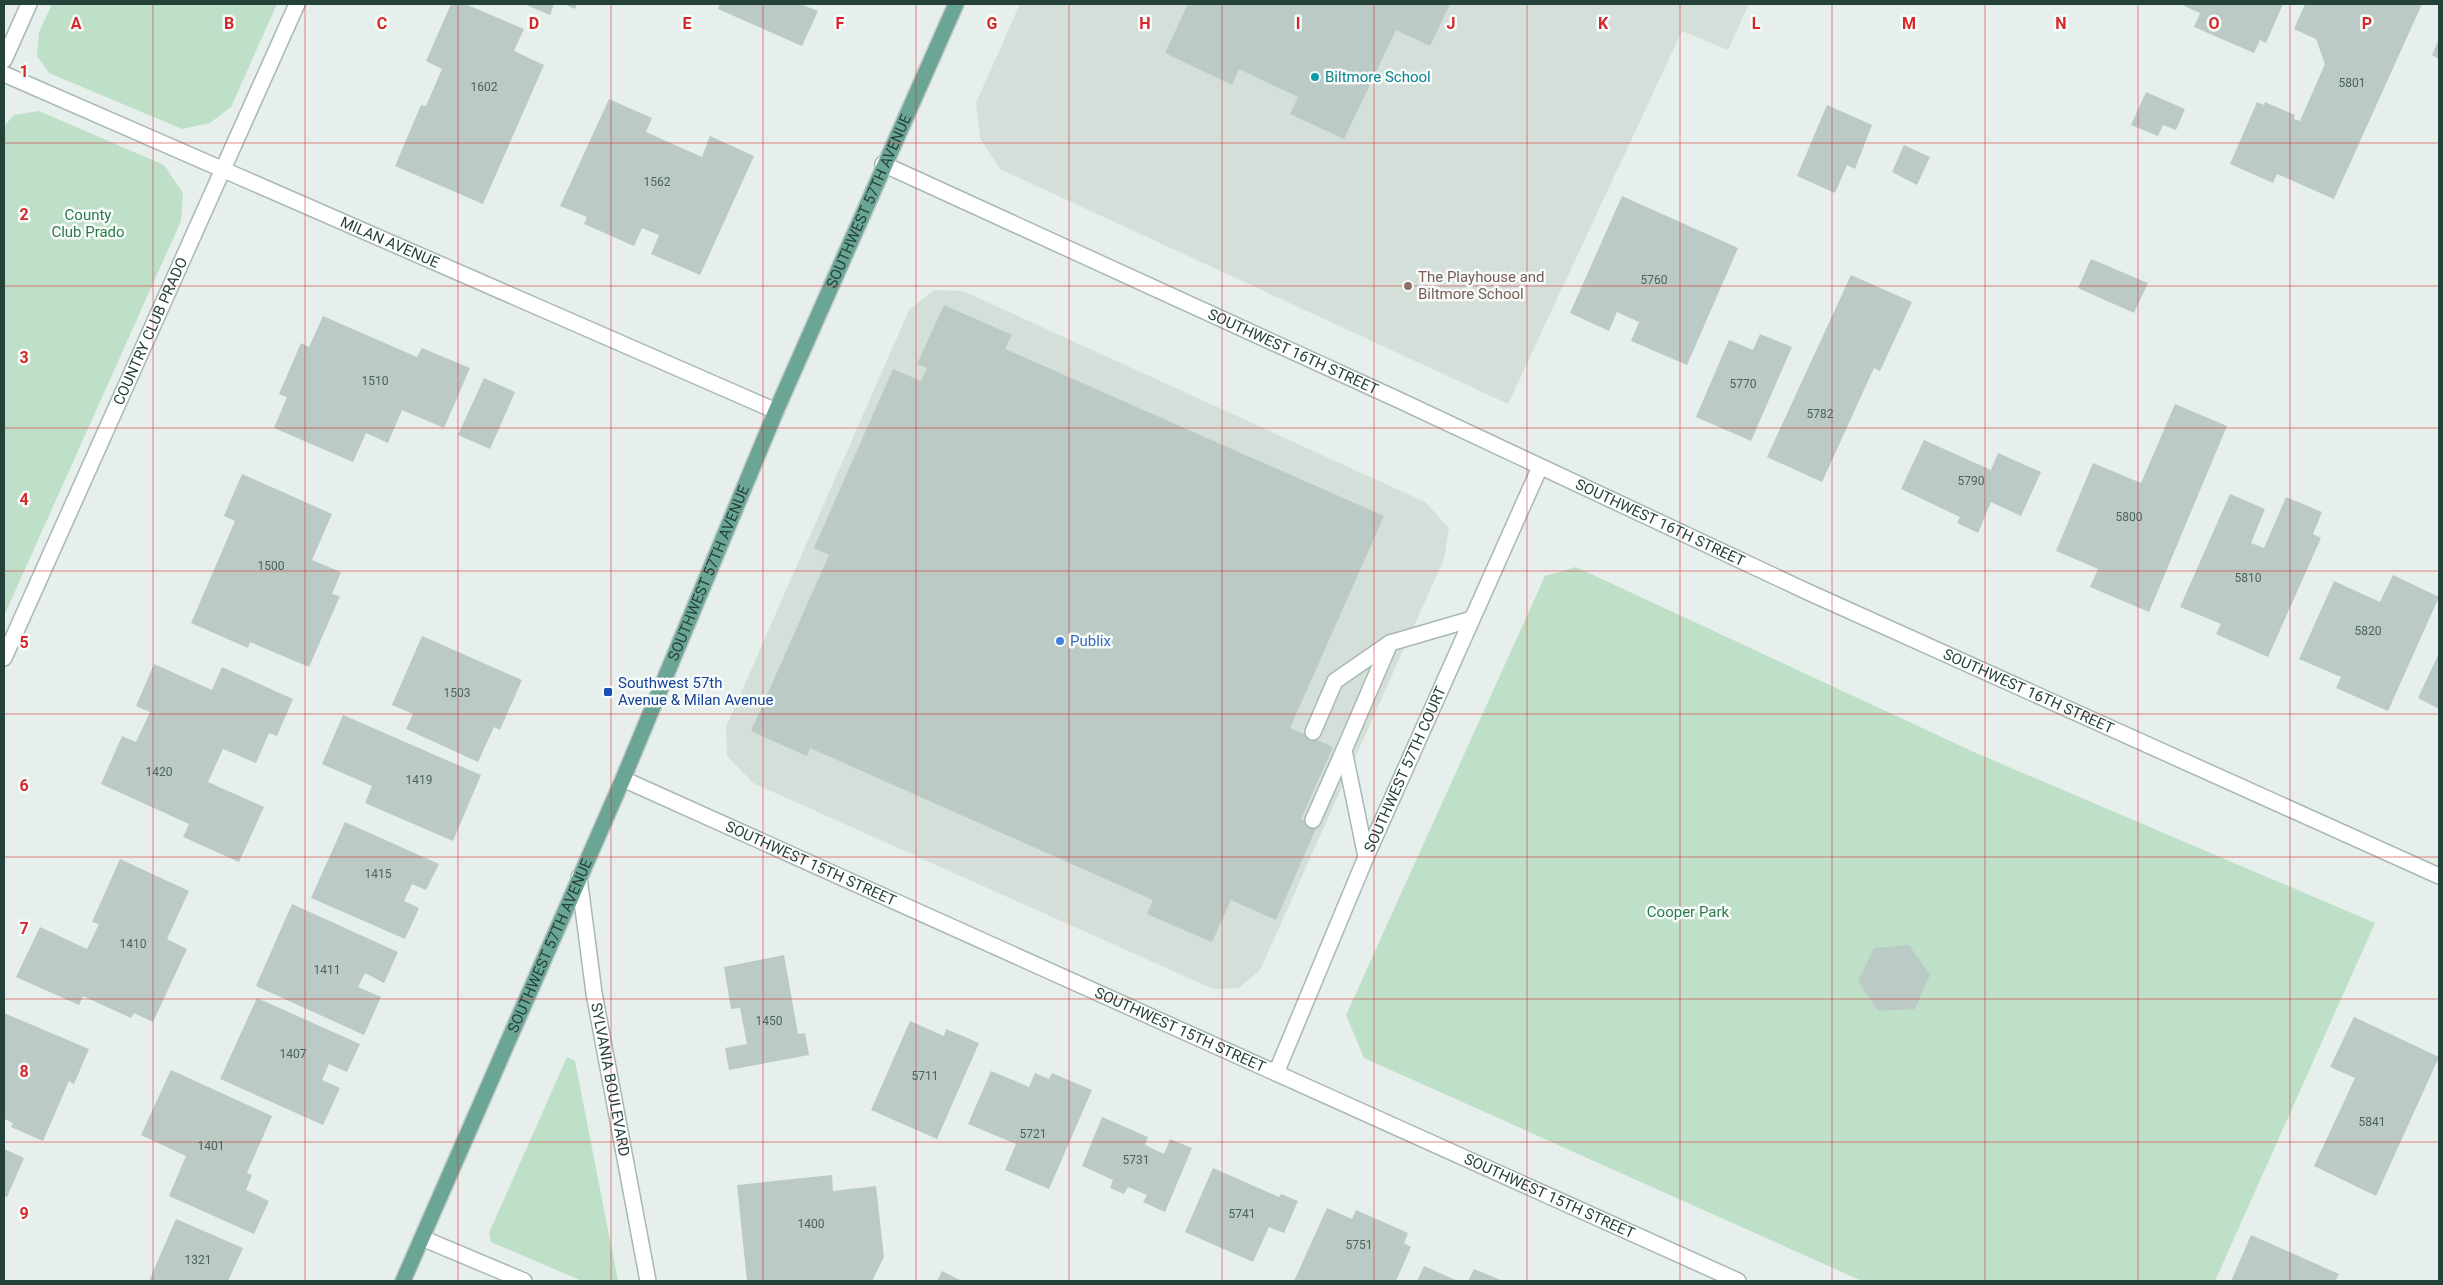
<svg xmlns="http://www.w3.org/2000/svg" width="2443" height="1285" viewBox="0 0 2443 1285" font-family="Roboto,sans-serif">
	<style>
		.built { fill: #d4dfda }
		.green { fill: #bfe0c8 }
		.building { fill: #bbcac4 }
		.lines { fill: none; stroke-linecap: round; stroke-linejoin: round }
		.minor-casing { stroke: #a8b8b2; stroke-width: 18 }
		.major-casing { stroke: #c2cac8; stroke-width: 18 }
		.minor { stroke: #fff; stroke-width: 15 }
		.major { stroke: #6aa596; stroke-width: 15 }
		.grid { fill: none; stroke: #d62828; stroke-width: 1; stroke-opacity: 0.55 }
		.culture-dot { fill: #0f9aa8; stroke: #f7fbf9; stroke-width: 2 }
		.education-dot { fill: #8d6e63; stroke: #f7fbf9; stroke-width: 2 }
		.shop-dot { fill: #3f7fe0; stroke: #f7fbf9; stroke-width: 2 }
		.transit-dot { fill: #1a4fb4; stroke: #f7fbf9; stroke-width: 2 }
		.labels { text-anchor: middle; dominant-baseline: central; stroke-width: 5; stroke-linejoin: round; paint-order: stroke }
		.number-label { font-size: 12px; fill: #4a645c }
		.culture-label { font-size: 15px; fill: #0d838f; stroke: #f7fbf9; text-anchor: start }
		.street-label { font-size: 15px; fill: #24423a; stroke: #f7fbf9 }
		.park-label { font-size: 15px; fill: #2d7a4b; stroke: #f7fbf9 }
		.education-label { font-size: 15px; fill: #785e54; stroke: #f7fbf9; text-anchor: start }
		.shop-label { font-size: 15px; fill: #366cbe; stroke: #f7fbf9; text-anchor: start }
		.transit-label { font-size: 15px; fill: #164399; stroke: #f7fbf9; text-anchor: start }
		.grid-label { font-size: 16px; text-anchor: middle; font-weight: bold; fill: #d62828; stroke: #f7fbf9; stroke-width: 5; stroke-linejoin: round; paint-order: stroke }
	</style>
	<rect width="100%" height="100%" fill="#e6efeb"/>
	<path class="built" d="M1020,4H1749L1728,50L1682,31L1508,404L1000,169L980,138L976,103Z
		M934,290L963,291L1425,502L1449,528L1444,559L1260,970L1239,988L1213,989L753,783L727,756L726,727L909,310Z"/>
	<path class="green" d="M52,4H277L231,107L210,123L182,129L49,73L37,56L39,32Z
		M39,111L164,165L183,193L181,221L4,616V126L14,115Z
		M1576,567L1976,753L2375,923L2215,1281H1862L1364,1058L1346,1015L1545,576Z
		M567,1057L575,1061L618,1281H582L491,1242L489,1233Z"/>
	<path class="building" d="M451,4H465L524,29L514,51L544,65L483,204L395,166L421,105L426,106L442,69L426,61Z
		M524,4H554L550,15Z
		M564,4H577L575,9Z
		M720,4H800L818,11L802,46L718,9Z
		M1188,4H1450L1430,46L1396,30L1344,139L1290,114L1298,97L1239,69L1232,85L1165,53Z
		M2185,4H2283L2266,43L2260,40L2254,53L2194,27L2200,13L2184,6Z
		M2305,4H2422L2334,199L2277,174L2273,183L2230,164L2257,102L2264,105L2265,102L2295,115L2294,119L2300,121L2325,64L2316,39L2294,29Z
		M2439,39V59L2432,55Z
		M2146,92L2185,109L2176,130L2163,125L2158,136L2131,125Z
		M609,99L652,118L646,132L702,157L710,136L754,156L700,275L651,254L659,235L642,228L634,246L584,224L587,217L560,206Z
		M1827,105L1872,125L1855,169L1847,165L1835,193L1797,176Z
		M1904,145L1930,157L1917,185L1892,172Z
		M1622,196L1738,248L1687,365L1631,341L1639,322L1617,312L1609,331L1570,313Z
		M2091,259L2148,283L2134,313L2078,288Z
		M1851,275L1912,302L1880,371L1874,368L1822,482L1767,457Z
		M944,305L1012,335L1005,349L1384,516L1290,728L1333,747L1301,819L1317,826L1276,920L1231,900L1212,942L1147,914L1153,900L810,748L807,756L751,731L829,555L814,548L893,369L921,381L927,368L917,364Z
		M323,316L417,357L422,348L470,368L444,428L402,410L388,443L366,433L353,462L274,428L287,397L279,394L301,343L309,347Z
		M1760,334L1792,347L1751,441L1696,417L1729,340L1753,350Z
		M484,378L515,392L490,449L458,435Z
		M2175,404L2227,426L2149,612L2090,587L2098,569L2056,551L2093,463L2141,483Z
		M1924,440L1991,470L1998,453L2041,472L2021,516L1991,502L1978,533L1957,523L1960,517L1901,489Z
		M242,474L332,514L312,560L341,572L332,594L340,596L309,667L250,642L248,648L191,623L235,521L224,516Z
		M2230,494L2265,509L2251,543L2264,548L2286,497L2322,512L2313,534L2321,538L2268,657L2216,634L2221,624L2180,607Z
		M2393,575L2439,597L2388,711L2336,688L2341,677L2299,659L2334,581L2380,602Z
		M422,636L522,680L500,730L494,727L478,762L406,729L413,714L392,705Z
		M2439,653V709L2418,698Z
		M154,664L212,690L222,667L293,699L277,736L269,733L256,763L223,749L208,782L264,807L239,862L183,837L189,824L101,784L122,736L136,742L150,712L136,706Z
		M343,715L481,775L453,841L365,803L372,786L322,764Z
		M345,822L439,864L426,890L412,884L404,901L419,908L405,939L311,898Z
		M120,859L189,891L167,939L187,949L153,1022L134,1013L131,1018L83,996L79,1005L16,977L40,927L87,949L99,924L92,922Z
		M292,904L398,952L384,983L365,973L358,987L381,997L364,1035L256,986Z
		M1909,945L1930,975L1915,1009L1878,1011L1858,981L1874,948Z
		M784,955L798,1034L805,1033L809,1055L729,1070L725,1048L747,1044L740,1008L731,1009L724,967Z
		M257,998L360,1044L347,1072L329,1064L322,1080L340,1088L323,1125L220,1079Z
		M4,1013L89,1049L74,1084L69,1081L43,1141L11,1127L13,1123L4,1119Z
		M2354,1017L2439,1057L2376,1196L2314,1166L2355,1078L2330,1067Z
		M910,1021L944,1036L946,1029L979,1043L937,1139L871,1110Z
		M171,1070L272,1116L247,1173L252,1175L246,1190L269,1201L254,1234L169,1196L186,1156L141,1135Z
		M991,1071L1029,1087L1035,1073L1049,1079L1052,1073L1092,1090L1049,1189L1005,1170L1016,1144L968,1124Z
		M1102,1117L1148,1137L1145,1145L1164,1154L1170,1139L1192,1148L1165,1212L1143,1202L1147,1195L1128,1187L1124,1194L1110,1188L1113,1180L1082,1166Z
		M4,1149L24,1158L7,1197L4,1196Z
		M1213,1168L1279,1197L1281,1194L1298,1201L1284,1233L1269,1227L1253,1262L1185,1232Z
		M832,1175L833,1191L876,1186L884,1257L872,1281H747L737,1185Z
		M1327,1208L1352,1219L1356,1210L1408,1233L1404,1243L1411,1247L1396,1281H1294Z
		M176,1219L243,1248L228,1281H149Z
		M2251,1235L2339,1274L2335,1281H2231Z
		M1424,1266L1458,1281H1417Z
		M1474,1269L1503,1281H1468Z
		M942,1271L958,1279L963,1281H937Z"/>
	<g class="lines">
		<g class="minor-casing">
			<g id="minor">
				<path d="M4,60L29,4"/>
				<path id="s1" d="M4,74L776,411"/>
				<path id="s2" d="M883,164L1401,401L1808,592L2439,876"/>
				<path id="s3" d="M4,658L297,4"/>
				<path d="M1313,732L1335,681L1390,643"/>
				<path id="s4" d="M623,779L1738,1281"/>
				<path d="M1313,820L1344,750"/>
				<path d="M1366,857L1344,750L1390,643L1472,619"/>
				<path id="s5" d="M579,877L594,993L648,1281"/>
				<path id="s6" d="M1276,1073L1366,857L1540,467"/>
				<path d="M422,1238L524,1281"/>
			</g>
		</g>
		<g class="major-casing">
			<g id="major">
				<path id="s7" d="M403,1281L623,779L776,411L956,4"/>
			</g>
		</g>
		<use href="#minor" class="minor"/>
		<use href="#major" class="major"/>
	</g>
	<path class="grid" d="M153,4V1281M305,4V1281M458,4V1281M611,4V1281M763,4V1281M916,4V1281M1069,4V1281M1222,4V1281M1374,4V1281M1527,4V1281M1680,4V1281M1832,4V1281M1985,4V1281M2138,4V1281M2290,4V1281M4,143H2439M4,286H2439M4,428H2439M4,571H2439M4,714H2439M4,857H2439M4,999H2439M4,1142H2439"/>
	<circle class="culture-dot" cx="1315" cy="77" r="5"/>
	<circle class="education-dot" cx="1408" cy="286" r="5"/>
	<circle class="shop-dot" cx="1060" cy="641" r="5"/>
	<rect class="transit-dot" x="603" y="687" width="10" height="10" rx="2.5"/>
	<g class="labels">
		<g class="number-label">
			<text x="2352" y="83">5801</text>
			<text x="484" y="87">1602</text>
			<text x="657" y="182">1562</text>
			<text x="1654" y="280">5760</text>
			<text x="375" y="381">1510</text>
			<text x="1743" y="384">5770</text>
			<text x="1820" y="414">5782</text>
			<text x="1971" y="481">5790</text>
			<text x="2129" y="517">5800</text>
			<text x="271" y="566">1500</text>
			<text x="2248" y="578">5810</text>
			<text x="2368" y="631">5820</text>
			<text x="457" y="693">1503</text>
			<text x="159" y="772">1420</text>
			<text x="419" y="780">1419</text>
			<text x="378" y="874">1415</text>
			<text x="133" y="944">1410</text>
			<text x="327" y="970">1411</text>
			<text x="769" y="1021">1450</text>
			<text x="293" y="1054">1407</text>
			<text x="925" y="1076">5711</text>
			<text x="2372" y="1122">5841</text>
			<text x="1033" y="1134">5721</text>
			<text x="211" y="1146">1401</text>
			<text x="1136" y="1160">5731</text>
			<text x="1242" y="1214">5741</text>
			<text x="811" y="1224">1400</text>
			<text x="1359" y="1245">5751</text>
			<text x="198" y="1260">1321</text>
		</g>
		<g class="culture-label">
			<text x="1325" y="77">Biltmore School</text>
		</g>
		<g class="street-label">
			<text stroke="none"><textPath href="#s7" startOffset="1176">SOUTHWEST 57TH AVENUE</textPath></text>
			<text stroke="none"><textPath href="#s1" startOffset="421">MILAN AVENUE</textPath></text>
			<text stroke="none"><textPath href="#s3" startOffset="358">COUNTRY CLUB PRADO</textPath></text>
			<text stroke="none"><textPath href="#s2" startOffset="451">SOUTHWEST 16TH STREET</textPath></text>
			<text stroke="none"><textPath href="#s2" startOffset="856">SOUTHWEST 16TH STREET</textPath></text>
			<text stroke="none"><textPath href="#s7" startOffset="771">SOUTHWEST 57TH AVENUE</textPath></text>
			<text stroke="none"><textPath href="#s2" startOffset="1261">SOUTHWEST 16TH STREET</textPath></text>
			<text stroke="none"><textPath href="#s6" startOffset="330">SOUTHWEST 57TH COURT</textPath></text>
			<text stroke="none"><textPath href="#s4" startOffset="206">SOUTHWEST 15TH STREET</textPath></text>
			<text stroke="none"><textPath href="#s7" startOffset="366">SOUTHWEST 57TH AVENUE</textPath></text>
			<text stroke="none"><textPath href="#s4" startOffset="611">SOUTHWEST 15TH STREET</textPath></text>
			<text stroke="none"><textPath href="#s5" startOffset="205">SYLVANIA BOULEVARD</textPath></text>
			<text stroke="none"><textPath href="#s4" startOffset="1016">SOUTHWEST 15TH STREET</textPath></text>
		</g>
		<g class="park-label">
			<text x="88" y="215">County<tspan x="88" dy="17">Club Prado</tspan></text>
			<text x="1688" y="912">Cooper Park</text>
		</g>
		<g class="education-label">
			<text x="1418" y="277">The Playhouse and<tspan x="1418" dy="17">Biltmore School</tspan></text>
		</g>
		<g class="shop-label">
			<text x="1070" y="641">Publix</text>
		</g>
		<g class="transit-label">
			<text x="618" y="683">Southwest 57th<tspan x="618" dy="17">Avenue &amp; Milan Avenue</tspan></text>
		</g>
	</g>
	<g class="grid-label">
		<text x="76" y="29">A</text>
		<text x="229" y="29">B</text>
		<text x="382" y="29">C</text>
		<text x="534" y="29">D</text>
		<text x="687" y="29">E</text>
		<text x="840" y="29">F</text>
		<text x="992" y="29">G</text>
		<text x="1145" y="29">H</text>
		<text x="1298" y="29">I</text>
		<text x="1451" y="29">J</text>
		<text x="1603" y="29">K</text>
		<text x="1756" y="29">L</text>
		<text x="1909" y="29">M</text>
		<text x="2061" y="29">N</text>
		<text x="2214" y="29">O</text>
		<text x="2367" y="29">P</text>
		<text x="24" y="77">1</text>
		<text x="24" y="220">2</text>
		<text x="24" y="363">3</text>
		<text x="24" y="505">4</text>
		<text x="24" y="648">5</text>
		<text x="24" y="791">6</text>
		<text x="24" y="934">7</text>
		<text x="24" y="1077">8</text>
		<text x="24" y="1219">9</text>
	</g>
	<rect width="2443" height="1285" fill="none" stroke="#24423a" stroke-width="10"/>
</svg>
